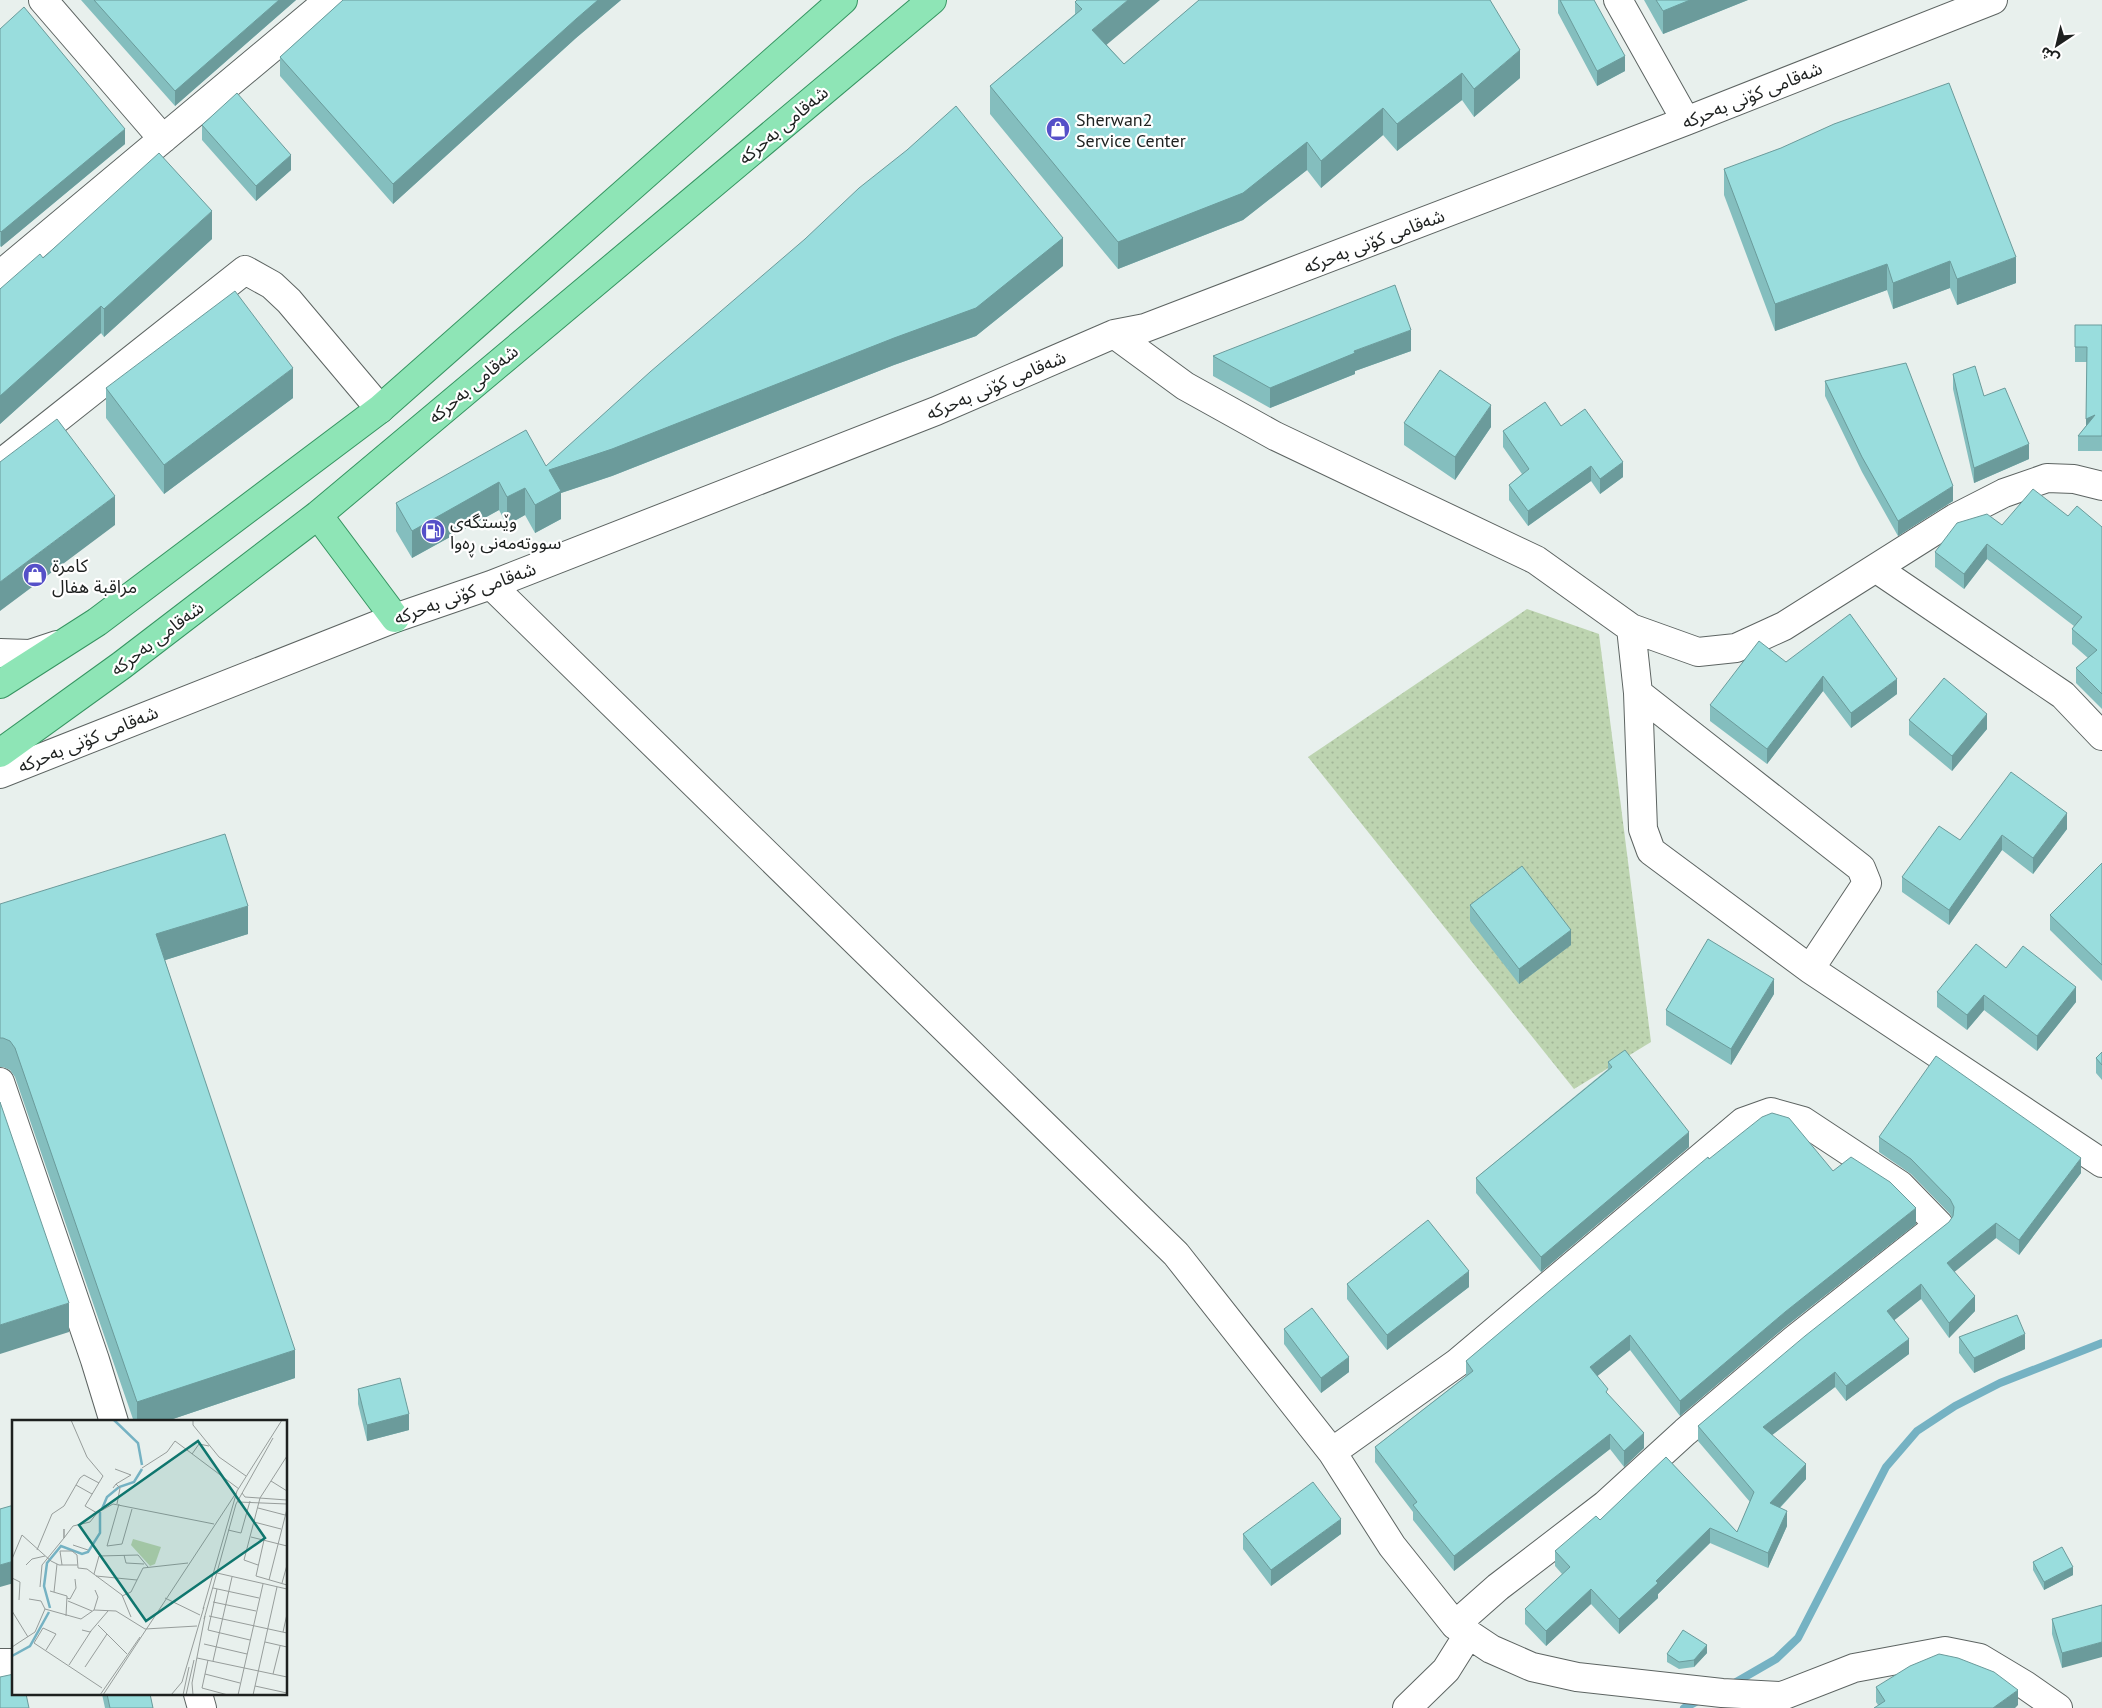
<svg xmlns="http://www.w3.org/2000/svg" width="2102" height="1708" viewBox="0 0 2102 1708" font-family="'PT Sans','Noto Sans Arabic',sans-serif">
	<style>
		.park { fill: url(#park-dots) }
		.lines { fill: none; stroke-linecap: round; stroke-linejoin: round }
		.stream { stroke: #75b2c3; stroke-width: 8 }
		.minor-casing { stroke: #5d6462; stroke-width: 30 }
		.major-casing { stroke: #369461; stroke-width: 30 }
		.minor { stroke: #fff; stroke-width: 28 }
		.major { stroke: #8ee5b6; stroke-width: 28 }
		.wall { fill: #84bebe }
		.shaded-wall { fill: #6b9b9b }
		.building { fill: #9dd; stroke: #6b9b9b }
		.labels { text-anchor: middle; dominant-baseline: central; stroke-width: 4.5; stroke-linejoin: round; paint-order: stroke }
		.street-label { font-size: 18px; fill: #1d201f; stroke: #fff }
		.poi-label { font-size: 18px; fill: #1d201f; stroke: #fff; text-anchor: start }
		.inset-river { fill: none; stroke: #75b2c3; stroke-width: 2.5 }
		.inset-road { fill: none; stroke: #979d9b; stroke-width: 1 }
		.view { fill: #0f766e; fill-opacity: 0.15; stroke: #0f766e; stroke-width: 2.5 }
		.inset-edge { fill: none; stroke: #1d201f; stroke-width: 2.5 }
	</style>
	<defs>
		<pattern id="park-dots" width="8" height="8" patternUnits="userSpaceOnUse" patternTransform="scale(1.25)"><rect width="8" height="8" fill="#bdd4b0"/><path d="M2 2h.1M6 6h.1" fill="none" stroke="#a2b697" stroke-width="1.8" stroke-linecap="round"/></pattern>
	</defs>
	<rect width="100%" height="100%" fill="#e8f0ed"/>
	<path class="park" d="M1527,609L1599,634L1651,1042L1574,1089L1308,757Z"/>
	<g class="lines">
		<path class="stream" d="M1731,1685L1776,1659L1798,1638L1886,1467L1917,1431L1955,1406L2000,1383L2102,1343
			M1684,1708L1700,1700"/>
		<g class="minor-casing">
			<path id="minor" d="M43,0L163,139
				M1618,0L1686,121
				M0,275L329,0
				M1114,334L1185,386L1275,436L1536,560L1631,628L1698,652L1736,648L1784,626L1955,518L2004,493L2047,478L2074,479L2102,486
				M0,464L245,270L272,285L289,301L380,409
				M1877,569L2063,695L2102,736
				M491,585L1176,1254L1332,1452L1392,1546L1455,1625L1491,1649L1532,1667L1577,1677L1722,1693L1782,1696L1854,1668L1945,1651L1980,1658L2025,1685L2058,1708
				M1631,628L1638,693L1643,829L1651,851L1810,969L2102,1163
				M0,653L30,654L57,645
				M1638,693L1861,868L1867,883L1810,969
				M0,774L395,618L491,585L936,411L1114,334L1145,328L1686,121L1993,0
				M0,1082L95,1360L114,1422
				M1332,1452L1457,1363L1743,1122L1771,1112L1803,1121L1900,1185L1939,1225L1795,1339L1685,1432L1605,1505L1498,1587L1455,1625
				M0,1663H14
				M198,1694L202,1708
				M1407,1708L1446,1670L1468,1635"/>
		</g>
		<g class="major-casing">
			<path id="major" d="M318,515L395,618
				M0,684L97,622L380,409L843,0
				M0,753L122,665L318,515L932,0"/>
		</g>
		<use href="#minor" class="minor"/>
		<use href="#major" class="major"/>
	</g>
	<path class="wall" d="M81,0H296L175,106Z
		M343,0H621L576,38L393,204L280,76V57Z
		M1077,0L1107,45L1124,64L1199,0L1520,78L1474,117L1462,100L1397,151L1383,135L1321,188L1307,170L1243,220L1118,269L990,114V86L1075,14V2Z
		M1558,0H1594L1625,71L1597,86L1558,13Z
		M1644,0H1748L1663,34Z
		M0,29L125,144L1,247L0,246Z
		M202,125L291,170L256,201L202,140Z
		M1724,169L2016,283L1957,305L1950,288L1893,309L1887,290L1775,331L1724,195Z
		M212,239L104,337L101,333L0,424V289L43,258Z
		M1063,266L976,336L894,365L612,476L561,493V519L535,533L525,515L507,525L499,510L412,558L396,531V503L546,466Z
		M2075,325H2102V451H2078V436L2086,426L2087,362H2075Z
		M1411,351L1355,371V374L1270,408L1213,376V356Z
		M1953,374L1984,396L2029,459L1974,483L1953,389Z
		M1825,381L1953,501L1898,536L1862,472L1825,396Z
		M106,388L293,398L164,494L106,418Z
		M1404,423L1491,427L1455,480L1404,445Z
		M1561,426L1623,477L1600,494L1591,481L1528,526L1509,500V485L1522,474L1503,447V431Z
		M2068,516L2102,527V709L2076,683V668L2088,658L2072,644V629L2074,626L1987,559L1964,589L1935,567V552L2002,525Z
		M1786,662L1897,694L1851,728L1823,691L1767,764L1710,721V705Z
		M1909,720L1987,729L1952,771L1909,735Z
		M2067,829L2033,874L2002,850L1949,925L1902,892V877L1960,840Z
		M2102,863V981L2050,930V915Z
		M0,904L248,934L165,960L295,1378L164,1422H134L15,1077L10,1070L3,1067H0Z
		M1470,905L1571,945L1519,984L1470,921Z
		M2006,968L2076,1002L2037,1051L1984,1010L1967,1030L1937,1007V992Z
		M1774,994L1731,1065L1666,1025V1010Z
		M2102,1052V1080L2096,1073V1058Z
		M1608,1062L1689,1147L1541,1272L1476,1193V1178L1608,1069Z
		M1879,1137L2081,1173L2019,1255L1996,1238L1954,1272L1975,1311L1949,1338L1921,1299L1894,1320L1909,1354L1846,1401L1835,1387L1772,1435L1806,1479L1780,1508L1787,1526L1768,1568L1710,1543L1658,1594V1598L1619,1634L1591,1604L1546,1646L1525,1624V1609L1562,1574L1555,1566V1551L1600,1520L1666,1457L1737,1532L1750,1502L1698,1441V1426L1949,1222L1952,1218L1950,1214L1911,1174L1879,1152Z
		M1709,1159L1833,1171L1916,1224L1785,1327L1680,1416L1630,1350L1597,1376L1608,1395L1644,1448L1624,1467L1610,1449L1454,1571L1413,1520V1512L1375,1462V1447L1466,1376V1361Z
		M1347,1284L1469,1287L1387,1350L1347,1299Z
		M1284,1329L1349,1372L1321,1393L1284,1344Z
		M1959,1337L2025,1349L1974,1373L1959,1353Z
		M358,1389L409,1430L367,1441L358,1404Z
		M1243,1534H1341L1271,1586L1243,1549Z
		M2033,1562L2073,1575L2044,1590L2033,1570Z
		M2102,1605L2062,1668L2052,1634V1619Z
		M1707,1653L1694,1667L1679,1669L1667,1662V1654Z
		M1876,1687L2018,1705H1878L1876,1702Z
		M102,1694H150L153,1708H105Z"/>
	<path class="shaded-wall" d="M279,0H296L175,106V91Z
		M598,0H621L576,38L393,204V184L576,19Z
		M1128,0H1160L1092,57V30Z
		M1690,0H1748L1663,34V11Z
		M1520,50V78L1474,117V89Z
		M1625,56V71L1597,86V71Z
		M1462,73V100L1397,151V124Z
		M1383,108V135L1321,188V161Z
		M125,129V144L1,247V232Z
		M1307,142V170L1243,220L1118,269V242Z
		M291,155V170L256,201V186Z
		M212,211V239L104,337V309Z
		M1063,238V266L976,336L894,365L612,476L561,493V519L535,533V505L549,470Z
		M2016,257V283L1957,305V279Z
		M1950,261V288L1893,309V283Z
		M1887,264V290L1775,331V304Z
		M101,306V333L0,424V396Z
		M1411,330V351L1355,371V374L1270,408V388L1354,351Z
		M293,368V398L164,494V465Z
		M1491,405V427L1455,480V457Z
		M2095,415L2086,434V419Z
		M2029,444V459L1974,483V468Z
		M1623,462V477L1600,494V479Z
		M1591,466V481L1528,526V511Z
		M499,482V510L412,558V531Z
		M1953,486V501L1898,536V521Z
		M525,488V515L507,525V497Z
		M115,496V525L0,611V582Z
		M1987,544V559L1964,589V574Z
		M1823,676V691L1767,764V749Z
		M1897,679V694L1851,728V713Z
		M1987,714V729L1952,771V756Z
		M2067,813V829L2033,874V858Z
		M2002,835V850L1949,925V910Z
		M248,906V934L156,963V934Z
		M1571,930V945L1519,984V969Z
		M1774,979V994L1731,1065V1049Z
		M2076,987V1002L2037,1051V1036Z
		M1984,995V1010L1967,1030V1015Z
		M1689,1132V1147L1541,1272V1257Z
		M2081,1158V1173L2019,1255V1240Z
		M1916,1208V1224L1785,1327L1680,1416V1401L1785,1312Z
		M1996,1223V1238L1947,1278V1263Z
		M1469,1271V1287L1387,1350V1335Z
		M1921,1284V1299L1887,1326V1311Z
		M1975,1296V1311L1949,1338V1323Z
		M69,1303V1332L0,1354V1325Z
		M2025,1334V1349L1974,1373V1358Z
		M1630,1335V1350L1590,1382V1367Z
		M1909,1339V1354L1846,1401V1386Z
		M295,1350V1378L164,1422H137V1402Z
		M1349,1357V1372L1321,1393V1378Z
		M1835,1372V1387L1763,1442V1427Z
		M409,1414V1430L367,1441V1425Z
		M1644,1433V1448L1624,1467V1451Z
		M1610,1434V1449L1454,1571V1556Z
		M1806,1464V1479L1770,1518V1503Z
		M1787,1511V1526L1768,1568V1553Z
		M1341,1519V1534L1271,1586V1570Z
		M1710,1528V1543L1658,1594V1598L1619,1634V1619L1656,1581Z
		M14,1561V1583L0,1587V1565Z
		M2073,1567V1575L2044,1590V1582Z
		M1591,1589V1604L1546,1646V1631Z
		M2102,1642V1657L2062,1668V1653Z
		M1707,1645V1653L1694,1667V1660Z
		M2018,1690V1705L2015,1708H1993Z"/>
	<path class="building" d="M94,0H279L175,91Z
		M343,0H598L576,19L393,184L280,57Z
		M1077,0H1128L1092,30L1124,64L1199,0H1490L1520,50L1474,89L1462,73L1397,124L1383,108L1321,161L1307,142L1243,193L1118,242L990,86L1082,9L1075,2Z
		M1560,0H1594L1625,56L1597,71Z
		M1656,0H1690L1663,11Z
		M24,7L125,129L1,232L0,231V29Z
		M1949,83L2016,257L1957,279L1950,261L1893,283L1887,264L1775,304L1724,169L1781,148L1834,124Z
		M237,93L291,155L256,186L202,125Z
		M956,106L1063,238L976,308L894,338L612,449L549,470L561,491L535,505L525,488L507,497L499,482L412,531L396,503L526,430L546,466L650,372L805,239L859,188L907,150Z
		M159,153L212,211L104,309L101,306L0,396V289L40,254L43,258Z
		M1395,285L1411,330L1354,351L1355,353L1270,388L1213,356Z
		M235,291L293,368L164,465L106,388Z
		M2075,325H2102V436H2078L2095,415L2086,419L2087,347H2075Z
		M1906,363L1953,486L1898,521L1862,457L1825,381Z
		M1975,366L1984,396L2005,388L2029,444L1974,468L1953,374Z
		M1440,370L1491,405L1455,457L1404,423Z
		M1545,402L1561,426L1585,409L1623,462L1600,479L1591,466L1528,511L1509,485L1529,469L1503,431Z
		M57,419L115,496L0,582V462Z
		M2033,489L2068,516L2077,506L2102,527V694L2076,668L2097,650L2072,629L2082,617L1987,544L1964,574L1935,552L1957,523L1987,514L2002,525Z
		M1850,614L1897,679L1851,713L1823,676L1767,749L1710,705L1759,641L1786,662Z
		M1944,678L1987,714L1952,756L1909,720Z
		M2011,772L2067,813L2033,858L2002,835L1949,910L1902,877L1939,826L1960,840Z
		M225,834L248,906L156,934L295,1350L137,1402L15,1048L10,1041L3,1038H0V904Z
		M2102,863V965L2050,915Z
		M1522,866L1571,930L1519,969L1470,905Z
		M1708,939L1774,979L1731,1049L1666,1010Z
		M1976,944L2006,968L2023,946L2076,987L2037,1036L1984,995L1967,1015L1937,992Z
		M1625,1050L1689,1132L1541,1257L1476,1178L1612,1067L1608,1062Z
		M2102,1052V1065L2096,1058Z
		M1936,1056L2081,1158L2019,1240L1996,1223L1947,1263L1975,1296L1949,1323L1921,1284L1887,1311L1909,1339L1846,1386L1835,1372L1763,1427L1806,1464L1770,1503L1787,1511L1768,1553L1710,1528L1656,1581L1658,1583L1619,1619L1591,1589L1546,1631L1525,1609L1570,1567L1555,1551L1596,1516L1600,1520L1666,1457L1737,1532L1754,1492L1698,1426L1805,1336L1949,1222L1953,1216L1954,1207L1950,1199L1911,1159L1879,1137Z
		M0,1102L69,1303L0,1325Z
		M1772,1113L1789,1118L1833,1171L1851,1157L1890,1182L1916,1208L1785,1312L1680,1401L1630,1335L1590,1367L1608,1389L1606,1392L1644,1433L1624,1451L1610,1434L1454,1556L1413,1505L1417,1502L1375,1447L1473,1371L1466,1361L1708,1157L1709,1159L1762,1117Z
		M1428,1220L1469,1271L1387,1335L1347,1284Z
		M1312,1308L1349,1357L1321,1378L1284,1329Z
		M2017,1315L2025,1334L1974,1358L1959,1337Z
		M400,1378L409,1414L367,1425L358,1389Z
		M1313,1482L1341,1519L1271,1570L1243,1534Z
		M14,1505V1561L0,1565V1509Z
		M2062,1547L2073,1567L2044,1582L2033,1562Z
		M2102,1605V1642L2062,1653L2052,1619Z
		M1683,1630L1707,1645L1694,1660L1679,1662L1667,1654Z
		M1939,1654L1958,1658L1994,1672L2018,1690L1993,1708H1874L1885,1701L1876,1687L1910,1666Z
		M14,1674V1694H26L29,1708H0V1677Z
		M107,1694H150L153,1708H110Z"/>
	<defs>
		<g id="shop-disc" transform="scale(1.25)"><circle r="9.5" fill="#5550c8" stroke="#fff"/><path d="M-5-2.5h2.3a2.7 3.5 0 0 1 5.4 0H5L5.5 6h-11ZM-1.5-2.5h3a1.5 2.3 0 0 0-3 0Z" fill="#fff"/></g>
		<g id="fuel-disc" transform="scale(1.25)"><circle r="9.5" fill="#5550c8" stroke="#fff"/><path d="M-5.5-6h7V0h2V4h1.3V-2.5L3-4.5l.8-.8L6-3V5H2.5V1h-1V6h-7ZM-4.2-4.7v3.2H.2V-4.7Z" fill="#fff"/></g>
	</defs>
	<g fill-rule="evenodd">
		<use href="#shop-disc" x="1058" y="129"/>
		<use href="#fuel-disc" x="433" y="531"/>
		<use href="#shop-disc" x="35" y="575"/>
	</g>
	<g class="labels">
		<g class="street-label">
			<text transform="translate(1752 95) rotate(-22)">شەقامی کۆنی بەحرکە</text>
			<text transform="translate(783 125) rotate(-40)">شەقامی بەحرکە</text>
			<text transform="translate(1374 241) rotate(-21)">شەقامی کۆنی بەحرکە</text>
			<text transform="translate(473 384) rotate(-40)">شەقامی بەحرکە</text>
			<text transform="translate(996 385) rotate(-23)">شەقامی کۆنی بەحرکە</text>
			<text transform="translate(465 593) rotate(-20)">شەقامی کۆنی بەحرکە</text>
			<text transform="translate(157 638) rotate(-37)">شەقامی بەحرکە</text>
			<text transform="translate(88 739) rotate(-22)">شەقامی کۆنی بەحرکە</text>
		</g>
		<g class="poi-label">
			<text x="1076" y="119">Sherwan2<tspan x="1076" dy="21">Service Center</tspan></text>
			<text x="450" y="521">وێستگەی<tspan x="450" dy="21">سووتەمەنی ڕەوا</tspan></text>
			<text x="52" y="565">كامرة<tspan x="52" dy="21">مراقبة هفال</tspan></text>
		</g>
	</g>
	<g transform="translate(12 1420)">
		<rect width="275" height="275" fill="#e8f0ed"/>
		<path d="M121,119L149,127L143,144L138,146L119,125Z" fill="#bdd4b0"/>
		<path class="inset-river" d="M102,0L126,23L130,45M90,89L95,77L107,67L122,62L130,49M38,188L32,166L35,143L49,126L70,134L76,132L88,113V92M0,236L18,226L37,192"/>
		<path class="inset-road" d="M59,0L75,37L91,56L73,86L85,93M181,0V5L207,37L234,56M180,34L187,24L197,26M130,48L155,32L163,21L227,69M103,49L119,55L104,64M259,61L275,71M64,65L80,74M101,68L104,64L108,68L105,84M230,73L233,77L275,80M226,82L275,84M107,84L95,126L110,124L120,89M246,88L273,95M242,102L269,109M216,110L229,113L238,81M239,117L275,126M252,120L244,156L275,165M61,125L76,130M25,130L40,94L52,86L68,58L72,55L87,63M112,135L114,143L132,144M0,139L10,115L39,141L47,145H65M14,145L20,139L33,136M50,145L48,131H60L65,135L66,148L75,149L110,175L119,197M246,145L232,140L248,78L275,36M205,153L275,169M82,154L87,136L126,135L136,147M84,156L125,160M0,158L8,162L7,180M257,160L275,89M270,163L275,145M28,167L30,145L52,118V109V118L61,106L78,102L85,93L101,84L202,104M201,168L247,178M205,169L196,210L238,220M38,171L55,176L54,196M42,172L45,144M110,176L119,172L131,148L176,143M55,178L58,179L64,168L63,159M153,178L188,195M17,179L29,181L33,189M56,181L80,191M201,182L244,191M191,189L225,71L270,0M82,190L86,177L83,170M0,191L16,217M197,196L275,213M192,199L224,84L261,18M86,205L115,234M70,210L78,212L96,191M271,212L275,194M253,222L275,227M192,224L235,234M0,227L23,212L33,189L69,199L82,190L104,191L133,209L185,206M34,230L44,214L31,208L22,223L90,268M185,238L275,257M196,240L190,268L216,275M201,241L220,157M57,245L79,211M73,247L95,214M193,254L228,263M261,254L268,226M243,266L275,273M88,275L128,217M91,275L224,73M159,275L170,262L192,187M171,275L177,247M174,275L182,240M181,275L180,263L193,196M226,275L251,164M241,275L265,167"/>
		<path class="view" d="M186,21L253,118L134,201L67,105Z"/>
		<rect width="275" height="275" class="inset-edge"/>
	</g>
	<g transform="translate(2057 45) rotate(215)" stroke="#ffffff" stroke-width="4" paint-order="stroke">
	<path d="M0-4L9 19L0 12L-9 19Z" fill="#1d201f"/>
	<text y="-8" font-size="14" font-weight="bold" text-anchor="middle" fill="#1d201f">ش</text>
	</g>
</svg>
